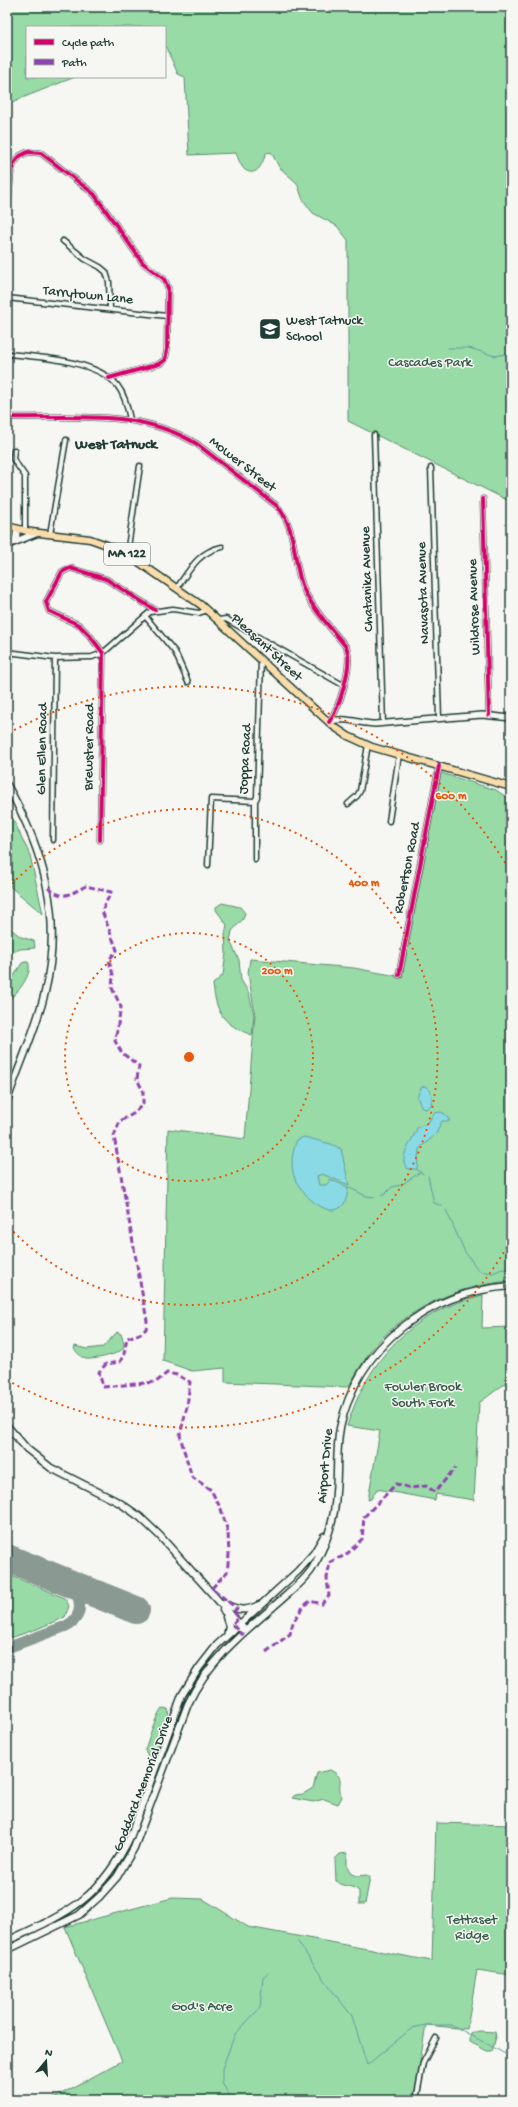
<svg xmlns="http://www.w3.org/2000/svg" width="518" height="2107" viewBox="0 0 518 2107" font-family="'Gochi Hand',sans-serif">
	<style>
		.green { fill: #98dba7; stroke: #5c8c6e }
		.water { fill: #8adae6; stroke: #5f9b9f }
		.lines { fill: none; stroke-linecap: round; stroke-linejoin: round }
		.stream { stroke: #5f9b9f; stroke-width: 1 }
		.taxiway { stroke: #8a9a93; stroke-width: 11 }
		.runway { stroke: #8a9a93; stroke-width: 28 }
		.minor-casing { stroke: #1f3d34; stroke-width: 7 }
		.tertiary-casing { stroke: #1f3d34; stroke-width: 8 }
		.secondary-casing { stroke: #1f3d34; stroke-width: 9 }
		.primary-casing { stroke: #1f3d34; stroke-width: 9 }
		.minor { stroke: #f6f6f2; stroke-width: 4 }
		.tertiary { stroke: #f6f6f2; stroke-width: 5 }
		.secondary { stroke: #f6f6f2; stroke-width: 6 }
		.primary { stroke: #faddab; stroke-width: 6 }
		.quiet { stroke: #8e44ad; stroke-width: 3; stroke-dasharray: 6 3; stroke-linecap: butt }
		.cycleway-casing { stroke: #f6f6f2; stroke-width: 6 }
		.cycleway { stroke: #d6006c; stroke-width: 4 }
		.ring { fill: none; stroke: #e8590c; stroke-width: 2; stroke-dasharray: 2 4 }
		.labels { text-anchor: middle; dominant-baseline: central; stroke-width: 3; stroke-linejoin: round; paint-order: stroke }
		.shield { fill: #f6f6f2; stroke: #60746d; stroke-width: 1 }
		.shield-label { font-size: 13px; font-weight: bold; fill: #1f3d34 }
		.street-label { font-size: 14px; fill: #1f3d34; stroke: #f6f6f2 }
		.poi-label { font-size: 14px; fill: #1f3d34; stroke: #f6f6f2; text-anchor: start }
		.park-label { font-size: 14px; fill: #375d4b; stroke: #f6f6f2 }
		.neighbourhood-label { font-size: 15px; font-weight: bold; fill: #1f3d34; stroke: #f6f6f2 }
		.centre { fill: #e8590c; stroke: #f6f6f2; stroke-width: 2 }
		.ring-label { font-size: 12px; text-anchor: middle; font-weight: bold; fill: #e8590c; stroke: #f6f6f2; stroke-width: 3; stroke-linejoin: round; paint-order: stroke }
	</style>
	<rect width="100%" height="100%" fill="#f6f6f2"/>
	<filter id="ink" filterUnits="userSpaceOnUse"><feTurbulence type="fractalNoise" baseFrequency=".025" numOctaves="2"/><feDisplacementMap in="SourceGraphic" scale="8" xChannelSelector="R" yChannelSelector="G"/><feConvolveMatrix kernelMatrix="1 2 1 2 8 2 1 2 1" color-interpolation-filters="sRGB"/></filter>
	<g filter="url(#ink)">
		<path class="green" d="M7,7H511V502L348,421V240L337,226L313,213L303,200L297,183L279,167L271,152L266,153C263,162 258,178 245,170C241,167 238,158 236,153L189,155L185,77L178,74L165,45V27H27V77H75L7,104Z
			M441,773L496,790L511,800V1281C461,1285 415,1304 379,1341C367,1354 358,1371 348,1387L225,1382V1368L192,1371L163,1361L168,1129L245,1139L255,1014L248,973L250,959L354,968L402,977Z
			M7,807L30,855L43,914L7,884Z
			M222,903L240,907L245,913L243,919L232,931L230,941L239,960L241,980L249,993L254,1015L252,1035C224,1025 216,1014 213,984L223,975L226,953L225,934L227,925L216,910V907Z
			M7,926L21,937L34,941L35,948L20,949L7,955Z
			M25,962H28C34,973 17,995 7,1000V987L22,963Z
			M483,1295L482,1328L511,1327V1379L479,1403L474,1500L436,1494L435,1500L377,1489L371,1499L368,1500L380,1431L347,1426C368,1359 412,1311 483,1295Z
			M117,1332L121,1334C122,1337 124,1343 124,1346C124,1354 93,1360 86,1359C81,1358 77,1352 74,1349L75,1346L87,1349L103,1347Z
			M7,1574L65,1598L69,1606L65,1617L37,1629L7,1639Z
			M162,1708L168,1709L169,1718L157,1751L148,1756L145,1750C148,1740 156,1715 162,1708Z
			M330,1770C348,1779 335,1783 342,1797L338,1804L324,1799L313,1802L292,1798L295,1795L303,1794L313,1788L317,1773Z
			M436,1823L511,1825V1975L477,1970L467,2029L426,2025L414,2100H50L122,2061L65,1927L172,1898L203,1899L248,1927L432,1961Z
			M347,1853V1866L351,1874L358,1876L366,1875L370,1877L365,1904H359V1891C351,1884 342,1888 336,1881L335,1859L340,1854Z
			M479,2031L495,2032L496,2037L492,2051H487L470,2042V2034Z"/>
		<path class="water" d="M424,1086C433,1089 433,1098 431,1105L426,1109L422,1108L417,1097L421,1088Z
			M441,1112L445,1114L450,1121H442L436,1134L419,1149L417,1169H408C396,1158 414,1140 417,1128L428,1123L434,1113Z
			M304,1137L331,1144L341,1149L349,1185L322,1174L317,1176L319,1185H326L329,1182V1179L348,1187C347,1194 347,1202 341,1207C326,1219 300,1192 295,1179C290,1166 292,1152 297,1140Z"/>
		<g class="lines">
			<path class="stream" d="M448,348H469L495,356L511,353
				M417,1170L423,1174
				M428,1176L434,1203L442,1206
				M348,1187L366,1196L375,1197
				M381,1196L385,1194L392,1187L401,1185L419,1173
				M446,1210L465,1252L479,1271L493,1273L502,1269L511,1270
				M298,1942L324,1980L352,2016L367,2065L412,2028L426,2025H452L511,2057
				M232,2100L222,2083V2069L235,2034L260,2008L263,1977L268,1973"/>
			<path class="taxiway" d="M7,1648L66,1626C86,1616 82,1594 66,1582"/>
			<path class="runway" d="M7,1558L136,1610"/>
			<g class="minor-casing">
				<path id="minor" d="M7,216L11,171L14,163L20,156L28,152L41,153L94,194L143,263L164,279L168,288L167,350L165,360L159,364L109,378
					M63,241L85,259L100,267L106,272L109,282L110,309
					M7,298L167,316
					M7,354C38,357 96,360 117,385C125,395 127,407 130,419
					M7,417C72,419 138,408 197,444L277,506C298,529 292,563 304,590C314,611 332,629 346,647C354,662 339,709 329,722
					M374,435L383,723
					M14,450L13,459L25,476V531
					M431,468L439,718
					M483,499L489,715
					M50,534L66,440
					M127,554L140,466
					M177,588C190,569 198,552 222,547
					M145,616L175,652L188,682
					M218,620L226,619L343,685
					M7,652L55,658L92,657L103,653L150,612L173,609L199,613L207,610
					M9,664L11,652
					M348,804L357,796L360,791L368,745
					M389,821L399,755
					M53,840L55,658
					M100,840L103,653L90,636L79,625L49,611L46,602L62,572L70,568L106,579L155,610
					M255,859V801L257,797L261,660
					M208,865L211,799L255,801
					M399,975L439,766
					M416,2100L423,2063L436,2038"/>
			</g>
			<g class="tertiary-casing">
				<path id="tertiary" d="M329,722C344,716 360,724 375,724L482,715L511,718"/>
			</g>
			<g class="secondary-casing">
				<path id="secondary" d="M12,543L16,538L17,529
					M7,545L37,533
					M7,785C44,851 63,917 45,992C36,1030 19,1065 7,1101
					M7,1426L27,1449L51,1468L120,1503L140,1517L159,1535L243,1628
					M225,1604C237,1610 246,1612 259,1605
					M223,1610L241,1629
					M226,1617L229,1626L227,1636
					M7,1941C68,1913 100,1900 131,1835L182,1695L199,1668L217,1645L298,1571L314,1553L324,1536
					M7,1950L79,1915L99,1897L117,1877L134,1848L188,1704C207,1663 239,1636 273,1607C286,1595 302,1584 312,1569C326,1546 335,1518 336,1492C338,1471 336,1449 340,1428C358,1345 428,1292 511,1286"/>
			</g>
			<g class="primary-casing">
				<path id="primary" d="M7,526L31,532L90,539L107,545L127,554L201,605L333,726L348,736L372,747L511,787"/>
			</g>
			<use href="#minor" class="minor"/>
			<use href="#tertiary" class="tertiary"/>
			<use href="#secondary" class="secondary"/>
			<use href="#primary" class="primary"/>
			<path class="quiet" d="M48,888C65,901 69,894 86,886L111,892L102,911L117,950L109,960L113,975L112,988L121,1007L115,1041L122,1053L139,1066L137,1079L143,1091V1104L133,1114L120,1121L114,1136L147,1321L146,1329L140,1334L127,1338L124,1354L120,1362L106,1364L99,1372L103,1387L156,1382L167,1373L177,1375L190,1382L187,1407L180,1435L183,1447L192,1477L211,1490L221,1509L228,1532L229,1555L227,1572L212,1588L237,1609L233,1611L239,1618L232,1624L241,1634H246
				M266,1652L290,1634L293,1623L303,1607L310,1601L322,1604L329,1596L327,1578L330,1562L346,1555L362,1539L364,1517L396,1484L411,1488L426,1486L435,1492L455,1468"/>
			<g class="cycleway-casing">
				<path id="cycleway" d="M7,216L11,171L14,163L20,156L28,152L41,153L94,194L143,263L164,279L168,288L167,350L165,360L159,364L109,378
					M7,417C72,419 138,408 197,444L277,506C298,529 292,563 304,590C314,611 332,629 346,647C354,662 339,709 329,722
					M483,499L489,715
					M100,840L103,653L90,636L79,625L49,611L46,602L62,572L70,568L106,579L155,610
					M399,975L439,766"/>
			</g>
			<use href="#cycleway" class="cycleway"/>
		</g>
	</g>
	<g class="ring">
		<circle cx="189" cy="1057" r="124"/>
		<path d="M8 888A248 248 0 1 1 8 1226"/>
		<path d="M510 1242A371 371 0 0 1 9 1381M9 733A371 371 0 0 1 510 871"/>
	</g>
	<defs>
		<g id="school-square" transform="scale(1.15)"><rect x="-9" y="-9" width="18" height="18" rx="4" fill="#1f3d34" stroke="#f6f6f2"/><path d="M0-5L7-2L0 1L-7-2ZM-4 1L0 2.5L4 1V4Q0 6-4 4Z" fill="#fff"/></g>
	</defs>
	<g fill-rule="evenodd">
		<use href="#school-square" x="270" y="329"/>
	</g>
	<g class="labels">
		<rect class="shield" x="104" y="543" width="46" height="22" rx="3"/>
		<g class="shield-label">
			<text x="127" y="554">MA 122</text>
		</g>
		<g class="street-label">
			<text transform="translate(88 296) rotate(6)">Tarrytown Lane</text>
			<text transform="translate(242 465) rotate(38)">Mower Street</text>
			<text transform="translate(368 579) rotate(-92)">Chatanika Avenue</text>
			<text transform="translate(424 593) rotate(-92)">Navasota Avenue</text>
			<text transform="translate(475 607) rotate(-92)">Wildrose Avenue</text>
			<text transform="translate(266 648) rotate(43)">Pleasant Street</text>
			<text transform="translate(90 747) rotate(-89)">Brewster Road</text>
			<text transform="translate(43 749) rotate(-89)">Glen Ellen Road</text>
			<text transform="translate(246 759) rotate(-87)">Joppa Road</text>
			<text transform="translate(408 868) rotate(-79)">Robertson Road</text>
			<text transform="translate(326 1466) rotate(-85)">Airport Drive</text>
			<text transform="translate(144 1784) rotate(-69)">Goddard Memorial Drive</text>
		</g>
		<g class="poi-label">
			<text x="286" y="321">West Tatnuck<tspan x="286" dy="16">School</tspan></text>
		</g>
		<g class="park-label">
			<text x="430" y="363">Cascades Park</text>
			<text x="423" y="1387">Fowler Brook<tspan x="423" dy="16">South Fork</tspan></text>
			<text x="472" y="1920">Tettaset<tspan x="472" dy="16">Ridge</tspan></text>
			<text x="202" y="2007">God's Acre</text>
		</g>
		<g class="neighbourhood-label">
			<text x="116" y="445">West Tatnuck</text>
		</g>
	</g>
	<circle cx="189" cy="1057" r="6" class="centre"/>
	<g class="ring-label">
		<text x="451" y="799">600 m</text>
		<text x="364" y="886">400 m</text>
		<text x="277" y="974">200 m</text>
	</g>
	<rect width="518" height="2107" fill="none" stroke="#f6f6f2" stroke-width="24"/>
	<rect x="12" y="12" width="494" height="2083" fill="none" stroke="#1f3d34" stroke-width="1.5" filter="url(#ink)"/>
	<rect x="26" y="26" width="140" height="52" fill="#f6f6f2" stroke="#a0aca6"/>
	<rect x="34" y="39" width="20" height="6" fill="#d6006c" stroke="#a0aca6"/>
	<text x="62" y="46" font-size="12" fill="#1f3d34">Cycle path</text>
	<rect x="34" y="59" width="20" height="6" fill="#8e44ad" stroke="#a0aca6"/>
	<text x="62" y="66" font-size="12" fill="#1f3d34">Path</text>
	<g transform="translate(46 2061) rotate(18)" stroke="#f6f6f2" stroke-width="3" paint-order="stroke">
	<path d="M0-3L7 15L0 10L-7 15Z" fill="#1f3d34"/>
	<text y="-6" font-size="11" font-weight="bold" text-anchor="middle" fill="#1f3d34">N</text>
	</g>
</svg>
